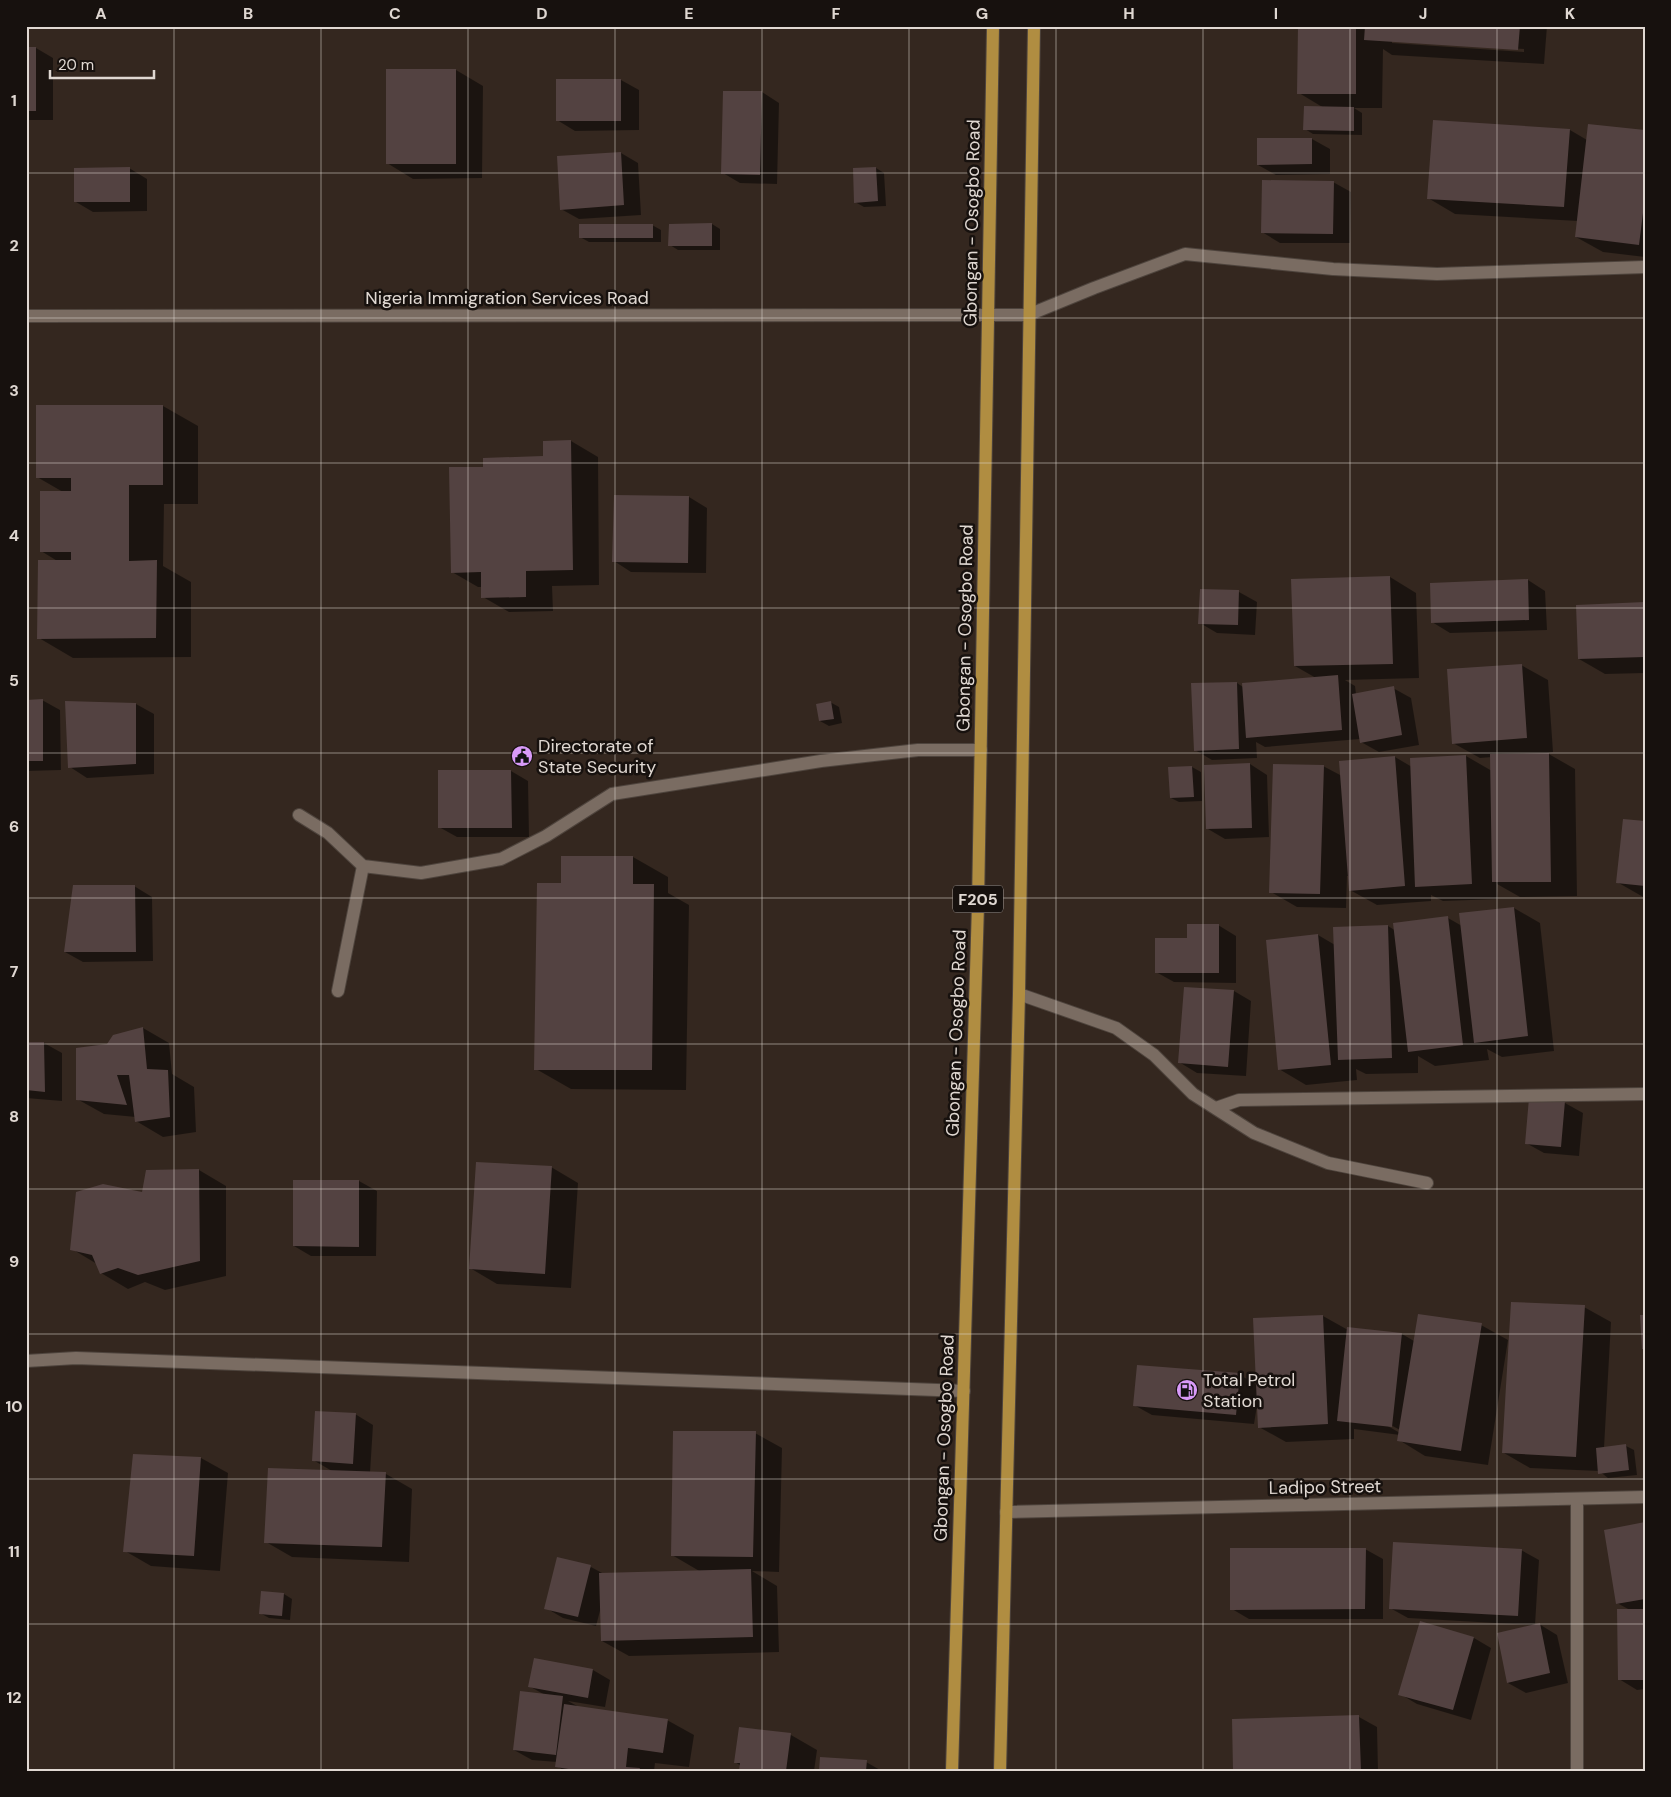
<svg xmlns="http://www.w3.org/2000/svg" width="1671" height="1797" viewBox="0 0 1671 1797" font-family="'DM Sans',sans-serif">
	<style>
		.shadow { fill: #0007; fill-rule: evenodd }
		.building { fill: #534241 }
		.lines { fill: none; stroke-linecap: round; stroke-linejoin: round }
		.lane-casing { stroke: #4e443d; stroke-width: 14 }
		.street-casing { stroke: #4e443d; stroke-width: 14 }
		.primary-casing { stroke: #4e443d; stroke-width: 14 }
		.lane { stroke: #7a6c62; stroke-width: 12 }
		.street { stroke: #7a6c62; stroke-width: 12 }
		.primary { stroke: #b08d41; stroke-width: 12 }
		.grid { fill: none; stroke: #e0d8d2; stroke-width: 1; stroke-opacity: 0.55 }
		.labels { text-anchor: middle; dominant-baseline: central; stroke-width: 5; stroke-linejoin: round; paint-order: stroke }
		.shield { fill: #17110e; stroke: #a49c97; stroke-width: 1 }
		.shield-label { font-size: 16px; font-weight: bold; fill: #e0d8d2 }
		.street-label { font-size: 18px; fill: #e0d8d2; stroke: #17110e }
		.poi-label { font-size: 18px; fill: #e0d8d2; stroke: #17110e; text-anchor: start }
		.neatline { fill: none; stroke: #e0d8d2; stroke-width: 2 }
		.grid-label { font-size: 16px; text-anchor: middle; font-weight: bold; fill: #e0d8d2 }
	</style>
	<rect width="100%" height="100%" fill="#34271f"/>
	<path class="shadow" d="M1299,26H1547L1544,64L1392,55L1383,49L1382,108H1354L1362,113V135L1313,134L1305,129L1324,108L1299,93ZM1392,41L1524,49V52L1392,43Z
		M26,48H36L53,58V120H26Z
		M387,70H456L483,86L482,178L413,179L387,163Z
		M557,80H621L639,90V130L575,131L557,120Z
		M762,92L779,103L777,184L740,183L723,173Z
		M1570,130L1587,140L1645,132V257L1603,252L1576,237L1578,221L1455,214L1428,198Z
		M1312,139L1330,149V174L1276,175L1258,165Z
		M621,153L638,163L641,215L579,219L561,209Z
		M129,168L147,179V211L93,212L76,202Z
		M876,168L884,173L886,206L864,207L855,202Z
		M1333,182L1351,192L1350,243H1280L1262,232Z
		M712,224L720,229V250H678L670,245Z
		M652,225L661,230V242H589L580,237Z
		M37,406H163L198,426V504H164L163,566L191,582V657L73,658L39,638L59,562L41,551L63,492L37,477Z
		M571,441L598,457L599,585L552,586L553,611L509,612L483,597L482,587H478L452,572L484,468L544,458V442Z
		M689,497L707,508L706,573L631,572L614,561Z
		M1390,577L1416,593L1419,678L1345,680L1355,686L1356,694L1393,688L1411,698L1419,745L1379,752L1361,742L1360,739L1265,747L1256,742L1257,758L1212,760L1195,750L1237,683L1243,687L1316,678L1295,666Z
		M1528,580L1545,591L1547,630L1450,633L1432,622Z
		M1239,592L1257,602L1255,635L1217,633L1200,623Z
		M1645,603V673L1605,674L1579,659Z
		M1521,665L1548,680L1553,752L1547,753L1575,769L1577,896L1520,897L1497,884L1498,899L1443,901L1431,895V901L1377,905L1350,890L1349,876H1347L1346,908L1297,907L1271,892L1323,766L1342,776L1340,762L1395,757L1412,767L1411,759L1466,756L1492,771V757L1480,758L1453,743Z
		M42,700L60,710L61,770L26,771V701Z
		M66,702L136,704L154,714V774L87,778L70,767Z
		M830,702L839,707L842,723L829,726L820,721Z
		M1250,764L1267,775L1269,837L1225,839L1208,829Z
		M1192,767L1201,772L1202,801L1179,802L1171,798L1170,768Z
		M511,771L528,781L529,837H457L439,827Z
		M1645,822V898L1617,882Z
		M633,857L668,877V893L689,905L686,1090L571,1089L536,1069L562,884Z
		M134,886L152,897L153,961L83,962L65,952Z
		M1514,908L1540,923L1554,1051L1502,1057L1487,1049L1489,1060L1435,1066L1418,1056V1073L1366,1074L1356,1069L1357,1080L1306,1085L1279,1069L1267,941L1318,935L1335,945L1388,926L1396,931L1448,918L1462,926Z
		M1218,925L1236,936V983L1174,982L1156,972L1188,939Z
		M1234,991L1251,1001L1246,1076L1197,1073L1179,1062Z
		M143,1028L169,1043L172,1074L194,1087L196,1132L163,1137L136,1121V1117L104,1114L77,1099L107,1045Z
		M26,1043H44L62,1053V1101L26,1098Z
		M1530,1100L1565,1103L1583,1113L1579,1156L1544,1153L1526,1143Z
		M551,1167L578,1183L571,1288L497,1284L470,1268Z
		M199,1170L226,1186V1276L165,1290L145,1282L128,1289L101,1273L97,1264L72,1249L143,1194Z
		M359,1181L377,1191L376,1256H311L294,1246Z
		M1584,1307L1611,1322L1604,1448L1626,1446L1634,1450L1637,1475L1608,1478L1599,1471L1530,1468L1504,1453Z
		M1323,1316L1348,1330V1328L1402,1334L1414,1341L1481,1325L1508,1340L1488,1465L1425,1456L1399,1440L1400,1435L1354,1429V1439L1286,1442L1259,1427L1258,1399L1254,1424L1152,1415L1134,1405L1138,1366L1240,1375L1257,1385ZM1387,1423L1400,1430V1433L1386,1425Z
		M355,1414L373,1425L370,1473L386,1474L412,1489L409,1562L292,1557L266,1542L332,1471L313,1460Z
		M755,1433L782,1448L779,1572L752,1571L777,1586L779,1652L629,1656L602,1641L601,1607L596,1626L563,1618L546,1608L591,1567L604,1574L701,1572L672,1555Z
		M134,1456L201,1458L228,1473L220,1571L151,1566L125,1551Z
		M1645,1524V1689L1637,1690L1619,1679L1630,1610L1617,1603Z
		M1365,1549L1383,1559V1619H1249L1232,1609Z
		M1521,1550L1539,1560L1535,1625L1539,1624L1557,1635L1568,1683L1526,1693L1508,1683L1532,1625L1408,1618L1390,1608Z
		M262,1593L284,1594L292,1599L290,1620L269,1618L260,1613Z
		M1421,1622L1474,1638L1491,1648L1471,1720L1417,1704L1400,1694Z
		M593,1670L610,1680L605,1707L568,1701L579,1707L667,1720L694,1735L689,1767L655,1763L654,1771H565L557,1766V1762L532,1760L514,1750L545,1695L529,1686Z
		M1359,1717L1377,1727L1378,1771H1235Z
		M791,1735L817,1750L814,1771H740L741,1766L735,1762Z
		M866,1762L882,1771H820Z"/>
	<path class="building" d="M1298,26H1356V94H1297Z
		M1365,26H1520L1518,50L1364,40Z
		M26,47H36V111H26Z
		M386,69H456V164H386Z
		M556,79H621V121H556Z
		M723,91H762L760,175L721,174Z
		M1304,106L1354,107V131L1303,130Z
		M1433,120L1570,129L1564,207L1427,199Z
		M1588,124L1645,130V197L1639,245L1575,237Z
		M1257,138H1312V164L1257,165Z
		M621,152L624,205L560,210L557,156Z
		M130,167V202H74V168Z
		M876,167L878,201L854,203L853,168Z
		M1262,180L1334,181L1333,234L1261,233Z
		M712,223V246H668L669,224Z
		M579,224H653V238H579Z
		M36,405H163V485H129V561L157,560L156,638L37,639L38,560H71V552H40V491H71V478H36Z
		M571,440L573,570L526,571V597L481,598V572L451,573L449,467H483V458L543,456V441Z
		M614,495L689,496L688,563L612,562Z
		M1390,576L1393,664L1294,666L1291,579Z
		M1528,579L1529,620L1431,623L1430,583Z
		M1200,589L1239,590L1238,625L1198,624Z
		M1645,602V657L1578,659L1576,605Z
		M1522,664L1527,738L1452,744L1447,669Z
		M1338,675L1342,730L1246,738L1242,683Z
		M1237,682L1239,749L1194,751L1191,683Z
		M1394,686L1402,735L1360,743L1352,694Z
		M43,699V761H26V700Z
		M65,701L136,703V764L68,768Z
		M831,701L834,719L819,721L816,704Z
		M1549,753L1551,882H1492L1490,754Z
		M1466,755L1472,884L1415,887L1410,758Z
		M1395,756L1405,886L1349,891L1339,761Z
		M1250,763L1252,828L1206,829L1204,765Z
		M1273,764L1324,765L1320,894L1269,893Z
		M1192,766L1194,797L1170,798L1168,767Z
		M438,770H511L512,828H438Z
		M1623,819L1645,821V886L1616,883Z
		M561,856H633V884H654L652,1070H534L537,883H561Z
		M73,885H135L136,952H64Z
		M1514,907L1528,1036L1474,1043L1459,913Z
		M1448,916L1463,1045L1408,1052L1393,923Z
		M1187,924H1219V973H1155V938H1187Z
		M1388,925L1392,1058L1338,1060L1333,927Z
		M1318,934L1331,1065L1278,1070L1266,940Z
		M1184,987L1234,990L1228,1067L1178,1063Z
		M143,1027L147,1069L168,1070L170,1117L135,1122L129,1075H117L127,1105L76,1100V1048L107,1044L113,1035Z
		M26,1042H44L45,1092L26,1090Z
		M1529,1098L1565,1101L1561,1147L1525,1144Z
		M476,1162L552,1166L545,1274L469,1269Z
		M199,1169L200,1261L138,1275L118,1268L100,1274L92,1255L70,1250L76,1192L103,1184L142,1192L146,1170Z
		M293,1180H359V1247L293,1246Z
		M1511,1302L1585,1305L1576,1457L1502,1453Z
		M1418,1314L1482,1323L1461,1451L1397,1441Z
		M1323,1315L1328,1424L1258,1428L1253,1318Z
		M1640,1315H1645V1349H1642Z
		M1347,1327L1402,1333L1392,1427L1337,1421Z
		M1137,1365L1240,1373L1236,1415L1133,1406Z
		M315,1411L356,1413L353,1464L312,1461Z
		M673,1431H756L753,1557L671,1556Z
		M1626,1444L1629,1470L1598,1474L1596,1448Z
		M133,1454L201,1457L194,1556L123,1552Z
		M268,1468L386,1472L382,1547L264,1543Z
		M1645,1522V1599L1616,1604L1604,1530Z
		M1393,1542L1522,1549L1518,1616L1389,1609Z
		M1230,1548H1366L1365,1609L1230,1610Z
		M557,1557L591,1565L578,1617L544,1609Z
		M751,1569L753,1637L601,1641L599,1573Z
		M261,1591L284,1593L282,1616L259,1614Z
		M1617,1609H1645V1680H1618Z
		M1420,1621L1474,1637L1453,1710L1398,1695Z
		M1540,1623L1550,1673L1507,1683L1497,1633Z
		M534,1658L593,1669L588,1698L528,1687Z
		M520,1691L563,1696L556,1755L513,1750Z
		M564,1704L668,1719L663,1753L628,1748L626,1767L640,1768L639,1771H582L555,1767Z
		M1359,1715L1361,1771H1233L1232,1719Z
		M739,1727L791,1733L786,1771H739L740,1763H734Z
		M820,1757L867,1760L866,1771H819Z"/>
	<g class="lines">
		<g class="lane-casing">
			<path id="lane" d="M299,815L328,833L363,866L421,873L501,859L546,836L612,794L821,761L918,750H981
				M338,991L363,866"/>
		</g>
		<g class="street-casing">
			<path id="street" d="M26,316L1028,315L1094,288L1185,254L1333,269L1437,274L1645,267
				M1019,994L1116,1028L1154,1055L1193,1094L1254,1133L1328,1163L1427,1183
				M1216,1108L1239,1100L1645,1094
				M26,1361L76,1358L964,1391
				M1577,1499V1771
				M1006,1512L1645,1497"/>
		</g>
		<g class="primary-casing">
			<path id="primary" d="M952,1771L978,905L993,26
				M1000,1771L1019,994L1034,26"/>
		</g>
		<use href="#lane" class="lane"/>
		<use href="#street" class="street"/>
		<use href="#primary" class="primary"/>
	</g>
	<path class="grid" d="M174,26V1771M321,26V1771M468,26V1771M615,26V1771M762,26V1771M909,26V1771M1056,26V1771M1203,26V1771M1350,26V1771M1497,26V1771M26,173H1645M26,318H1645M26,463H1645M26,608H1645M26,753H1645M26,898H1645M26,1044H1645M26,1189H1645M26,1334H1645M26,1479H1645M26,1624H1645"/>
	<defs>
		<g id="civic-disc" transform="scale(1.125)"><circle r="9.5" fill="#d89af8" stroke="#17110e"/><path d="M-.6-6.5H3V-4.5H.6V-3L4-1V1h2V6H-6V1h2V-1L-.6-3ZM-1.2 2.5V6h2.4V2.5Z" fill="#111"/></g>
		<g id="fuel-disc" transform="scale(1.125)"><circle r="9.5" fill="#d89af8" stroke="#17110e"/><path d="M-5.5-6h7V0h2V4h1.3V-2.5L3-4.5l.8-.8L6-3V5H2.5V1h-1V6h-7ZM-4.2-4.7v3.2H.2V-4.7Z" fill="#111"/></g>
	</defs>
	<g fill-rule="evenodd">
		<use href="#civic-disc" x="522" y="756"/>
		<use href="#fuel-disc" x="1187" y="1390"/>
	</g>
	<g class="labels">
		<rect class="shield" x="953" y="885.5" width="50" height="27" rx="4"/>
		<g class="shield-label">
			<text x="978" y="899">F205</text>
		</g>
		<g class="street-label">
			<text transform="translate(972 223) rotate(-89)">Gbongan - Osogbo Road</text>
			<text x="507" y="298">Nigeria Immigration Services Road</text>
			<text transform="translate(965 628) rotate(-89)">Gbongan - Osogbo Road</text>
			<text transform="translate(956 1033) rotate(-88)">Gbongan - Osogbo Road</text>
			<text transform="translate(944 1438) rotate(-88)">Gbongan - Osogbo Road</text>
			<text transform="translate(1325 1487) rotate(-1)">Ladipo Street</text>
		</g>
		<g class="poi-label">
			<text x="538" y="746">Directorate of<tspan x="538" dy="21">State Security</tspan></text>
			<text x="1203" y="1380">Total Petrol<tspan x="1203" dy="21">Station</tspan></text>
		</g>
	</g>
	<rect width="1671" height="1797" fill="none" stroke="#17110e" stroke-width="55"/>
	<path d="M50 70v8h104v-8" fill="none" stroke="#e0d8d2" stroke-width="2.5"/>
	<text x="58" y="70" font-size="15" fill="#e0d8d2" stroke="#17110e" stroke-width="4" paint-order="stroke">20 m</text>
	<rect x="28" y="28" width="1616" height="1742" class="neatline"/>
	<g class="grid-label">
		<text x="101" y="19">A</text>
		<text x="248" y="19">B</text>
		<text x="395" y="19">C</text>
		<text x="542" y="19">D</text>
		<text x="689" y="19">E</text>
		<text x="836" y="19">F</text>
		<text x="982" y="19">G</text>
		<text x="1129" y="19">H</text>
		<text x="1276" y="19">I</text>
		<text x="1423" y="19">J</text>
		<text x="1570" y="19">K</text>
		<text x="14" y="106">1</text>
		<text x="14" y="251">2</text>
		<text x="14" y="396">3</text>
		<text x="14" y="541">4</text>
		<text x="14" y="686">5</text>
		<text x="14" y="832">6</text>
		<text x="14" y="977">7</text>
		<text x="14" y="1122">8</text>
		<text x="14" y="1267">9</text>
		<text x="14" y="1412">10</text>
		<text x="14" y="1557">11</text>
		<text x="14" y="1703">12</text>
	</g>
</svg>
